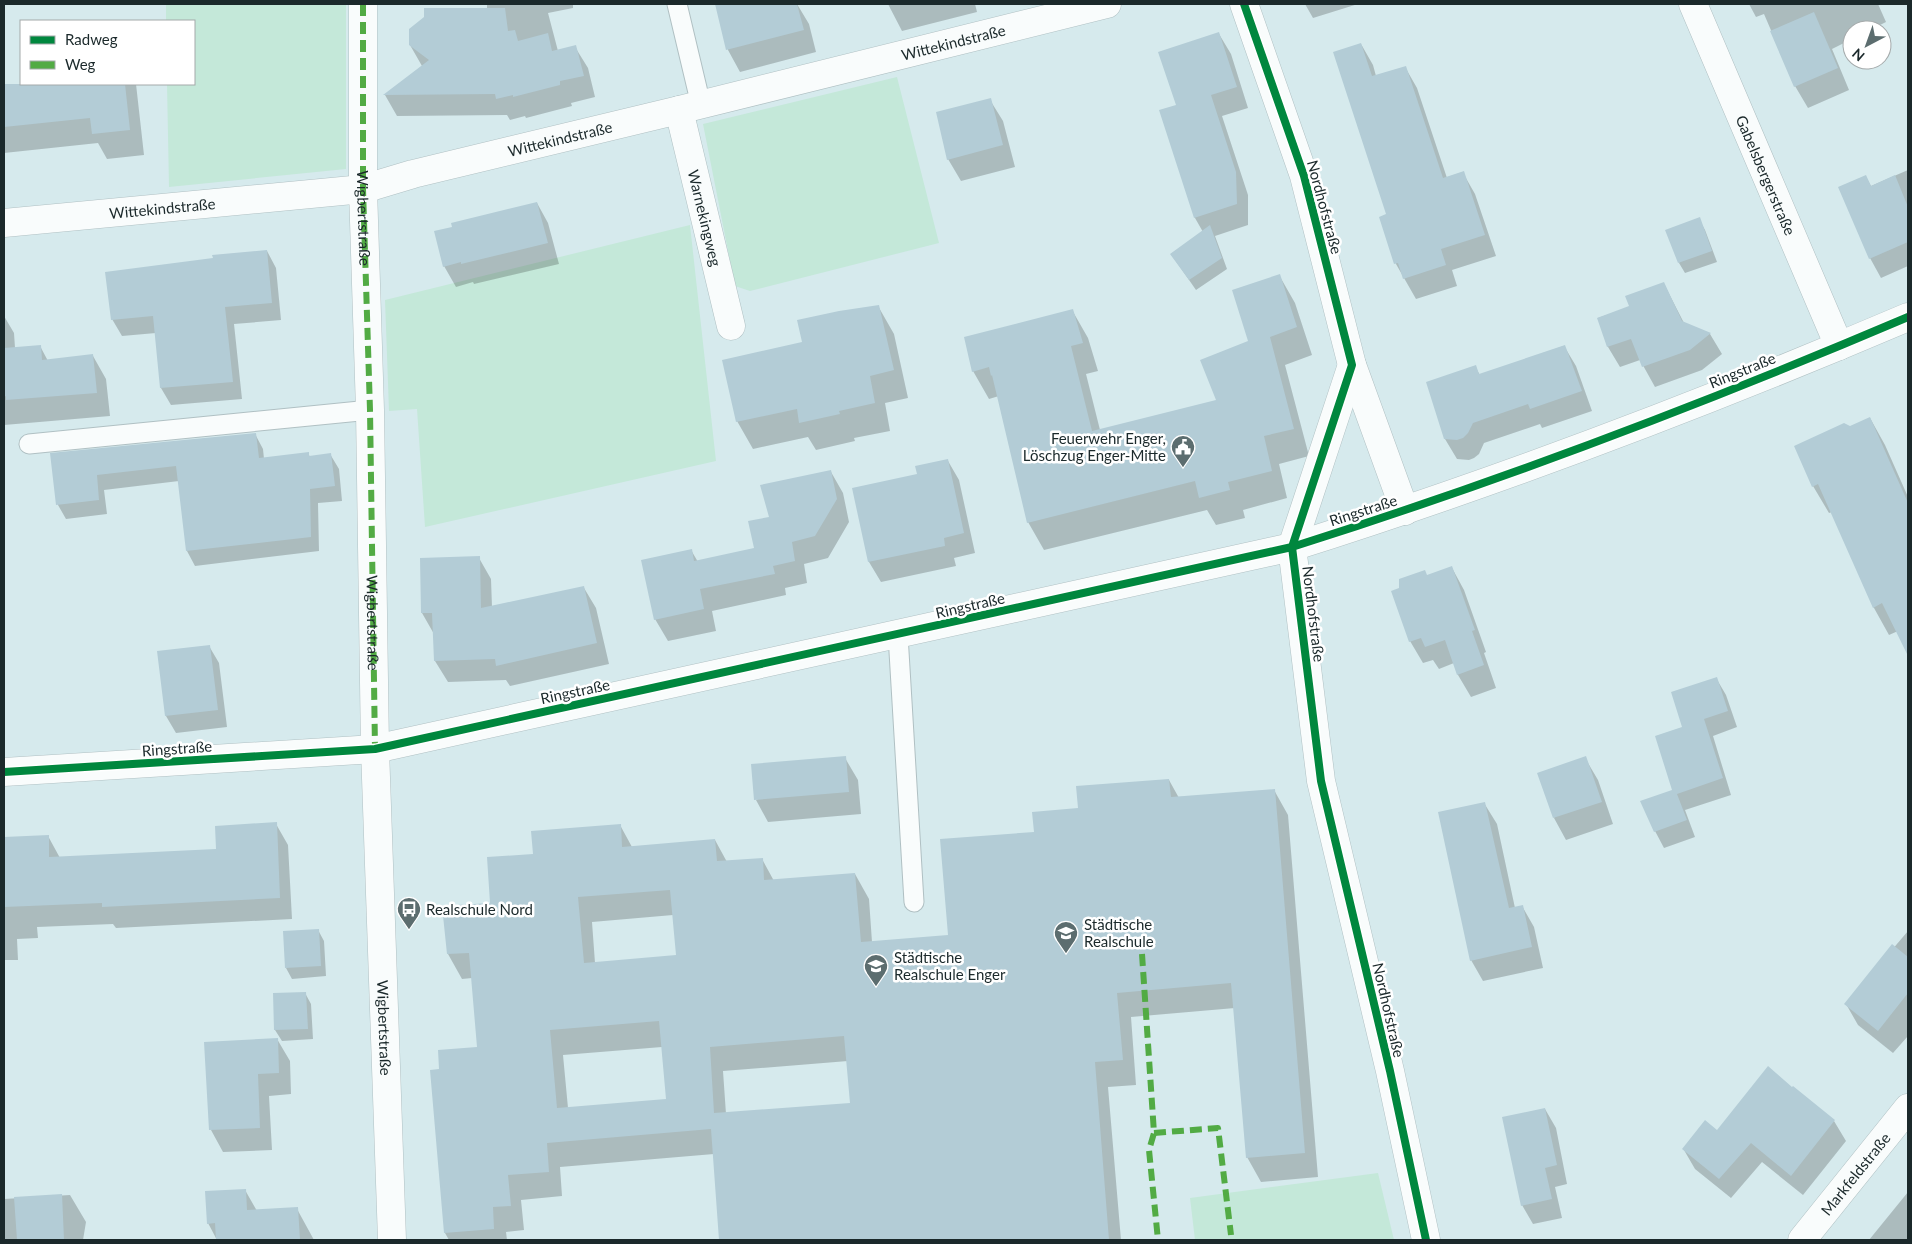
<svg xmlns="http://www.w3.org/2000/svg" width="1912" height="1244" viewBox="0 0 1912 1244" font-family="Lato,sans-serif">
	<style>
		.green { fill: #c4e8d9 }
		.shadow { fill: #0003; fill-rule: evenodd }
		.building { fill: #b3ccd6; fill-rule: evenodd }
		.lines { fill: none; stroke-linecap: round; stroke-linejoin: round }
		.lane-casing { stroke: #b0c0c3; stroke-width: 21 }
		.street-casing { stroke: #b0c0c3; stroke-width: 29 }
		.lane { stroke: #f9fcfc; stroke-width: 19 }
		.street { stroke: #f9fcfc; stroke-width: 28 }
		.quiet { stroke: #52ab44; stroke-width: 6; stroke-dasharray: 12 6; stroke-linecap: butt }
		.cycleway-casing { stroke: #fff; stroke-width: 11 }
		.cycleway { stroke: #00873e; stroke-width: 8 }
		.labels { text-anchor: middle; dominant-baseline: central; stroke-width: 5; stroke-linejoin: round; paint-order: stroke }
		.street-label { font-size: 15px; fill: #1b292b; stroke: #fff }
		.poi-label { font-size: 15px; fill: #1b292b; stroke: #fff; text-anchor: start }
	</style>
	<rect width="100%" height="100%" fill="#d6eaed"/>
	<path class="green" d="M166,4H346V169L169,187L167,84H194V21H166Z
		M897,77L939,243L750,291L735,286L703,124Z
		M690,225L716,461L425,527L417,409L389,411L385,300Z
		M1378,1173L1394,1240H1195L1190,1198Z"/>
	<path class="shadow" d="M487,4H573V8L548,13L558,51L575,47L588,68L595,97L571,103L572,106L526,118L525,116L510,120L507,115L397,116L385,95L422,66L410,45L487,9Z
		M716,4H773L774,8L797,4L809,24L816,52L740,72L728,50Z
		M888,4H975L977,12L902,31Z
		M1305,4H1358L1313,18Z
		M1749,4H1878L1886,22L1870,30H1852V39L1832,49L1849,90L1808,108L1795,86L1764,14L1756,17Z
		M1219,34L1231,54L1248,108L1222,116L1248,195V225L1215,236L1227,269L1196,290L1171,254L1203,232L1195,218L1161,111L1178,106Z
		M1361,44L1373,65L1376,76L1405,67L1417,88L1447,178L1463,173L1475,194L1496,256L1452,270L1457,286L1416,299L1396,264L1381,218L1387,215Z
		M24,84H136L144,155L107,159L98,143L4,153V86Z
		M990,100L1003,121L1015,167L961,181L948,159Z
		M1908,170V266L1881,278L1870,258L1866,177L1871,186Z
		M537,203L548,223L559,264L474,284L473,282L456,287L444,266Z
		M1699,219L1705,230L1717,262L1685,273L1679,263Z
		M267,251L276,268L281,320L234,324L242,399L171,405L161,388L156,333L122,336L112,319Z
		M1279,275L1295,303L1312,355L1285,365L1309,456L1279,464L1287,498L1243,510L1245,518L1216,525L1207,510L1044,550L1028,522L999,396L989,399L973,371L1072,310L1088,338L1098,371L1086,374L1100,430L1218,401L1250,341Z
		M1664,284L1684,323L1710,334L1722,354L1702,370L1655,387L1640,360L1620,367L1608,347L1598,318L1630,307Z
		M878,306L894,334L908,398L885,403L890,431L854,438L855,441L816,450L808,437L753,449L737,421L804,343Z
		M4,316L14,333L15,348L40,346L48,361L93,356L106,379L110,416L4,425Z
		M1564,346L1576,366L1592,411L1542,428L1540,424L1484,443L1479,454L1474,458L1469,460L1457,459L1445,439L1475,367L1480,375Z
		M1870,418L1885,445L1908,497V649L1898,631L1889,635L1874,608L1832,512L1829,513L1813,486L1850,427Z
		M255,434L263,449L264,459L308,453L310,457L330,454L339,469L342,501L318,503L319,551L195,566L187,551L179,481L104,490L107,514L66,519L58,505L52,454Z
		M948,461L959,480L975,553L954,558L956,566L881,582L869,562L854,489L918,475Z
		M831,472L843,493L849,522L828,558L804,564L807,583L785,588L786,595L712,611L716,631L668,641L655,619L691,550L698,562L755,549Z
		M479,558L491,579L492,607L584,588L596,608L609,664L510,686L506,680L448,682L435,661L434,634L422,613Z
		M1452,568L1464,590L1486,652L1484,653L1496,688L1471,697L1458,675L1454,663L1439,669L1433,660L1423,663L1410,641L1401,589L1427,576Z
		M209,646L219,663L227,727L176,733L166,716L158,652Z
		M1716,678L1726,695L1737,727L1713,736L1731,795L1685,810L1695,837L1664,848L1655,831L1674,790Z
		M845,758L858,780L861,814L768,822L756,800Z
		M1585,758L1598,780L1613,824L1566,840L1554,818Z
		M1169,780L1179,798L1274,790L1288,815L1318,1177L1261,1182L1247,1157L1235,1008L1131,1017L1136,1085L1108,1087L1121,1240H721L714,1154L560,1167L562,1196L521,1200L524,1230L506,1232L507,1240H449L445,1233L431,1071L440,1070L478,1048L472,978L462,979L448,954L444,907L492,904L534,855L620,825L632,847L715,840L727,862L762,859L774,881L855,874L869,899L872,942L949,936L1035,833L1079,810ZM673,915L677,956L595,963L592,922ZM662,1047L667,1100L568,1108L563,1055ZM848,1061L851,1104L726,1114L723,1071Z
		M1484,803L1497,824L1515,908L1522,906L1534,927L1543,968L1483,981L1471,960Z
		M276,824L288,845L292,919L116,928L113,924L37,927L38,938L17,939L18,960H4V838L48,836L60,858L218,850Z
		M318,930L324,941L326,976L292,979L286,968Z
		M1908,931V1036L1893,1053L1858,1025L1846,1004Z
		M305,993L311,1004L313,1039L282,1041L275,1030L274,995Z
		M277,1039L290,1061L291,1094L269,1096L272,1150L223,1152L211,1130Z
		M1793,1088L1834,1121L1846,1141L1803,1195L1762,1162L1731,1198L1695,1169L1684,1150L1717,1132Z
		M1545,1109L1556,1128L1567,1184L1555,1187L1562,1218L1533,1224L1522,1205Z
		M245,1190L257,1211L297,1209L314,1240H217L208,1223Z
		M1908,1192V1240H1869Z
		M70,1195L86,1222L83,1240H4V1199Z"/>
	<path class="building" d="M715,4H797L804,30L726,50Z
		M424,8H505L508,31L515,30L518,41L548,33L552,51L576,45L584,76L560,81V85L513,97V95L496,99L495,94L383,95L429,60L409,45V29L424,17Z
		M1814,12L1838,68L1794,87L1770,31Z
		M1219,32L1237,87L1211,95L1236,172L1237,204L1194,218L1159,110L1176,105L1158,52Z
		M1361,43L1372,76L1406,66L1443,178L1464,171L1485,235L1441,249L1446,265L1403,279L1398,263L1394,264L1379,217L1386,214L1333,52Z
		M4,84H125L130,130L92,134L90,118L4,127Z
		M991,98L1003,145L947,160L936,112Z
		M1866,175L1871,186L1895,175L1908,207V242L1869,259L1838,187Z
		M537,202L548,243L461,264V262L443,267L434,231L452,227L451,223Z
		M1700,217L1712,251L1678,263L1665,230Z
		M1210,225L1222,258L1189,280L1170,254Z
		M267,250L272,303L225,307L233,382L160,388L153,316L111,320L105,272L213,258L212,255Z
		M1280,274L1297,327L1270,337L1294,429L1264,436L1272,471L1228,482L1230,490L1199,498L1195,481L1027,523L992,375L991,376L989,367L972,372L964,337L1073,309L1083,343L1071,346L1092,431L1216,400L1200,360L1248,341L1232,290Z
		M1664,282L1682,321L1711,333L1690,350L1642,367L1631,339L1607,347L1597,318L1629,306L1625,296Z
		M879,305L894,370L870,376L875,403L839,411L840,414L799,423L797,409L736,422L722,360L802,342L797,320L839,311Z
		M41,345L42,360L93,354L97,393L6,400V396L4,397V348Z
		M1565,345L1582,391L1530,409L1528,404L1473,423L1468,433L1463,438L1457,440L1444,439L1426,382L1476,365L1479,374Z
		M1870,417L1908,503V656L1882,603L1873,608L1818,484L1812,487L1794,446L1844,423L1850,426Z
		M256,433L259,458L309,452V456L331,453L335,486L310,489L311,537L186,551L176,466L97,475L99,500L56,505L50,453Z
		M948,459L964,533L944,538L945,546L868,562L852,488L917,474L915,466Z
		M831,470L837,499L815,536L792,542L795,561L773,566L775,574L700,589L704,609L654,620L641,560L692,549L694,561L754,548L748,521L769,517L760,485Z
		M480,556L481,608L584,586L597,643L496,666L495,659L434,661L432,613H421L420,558Z
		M1452,566L1475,630L1472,631L1484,665L1457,675L1445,640L1425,647L1421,638L1409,642L1391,591L1399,588V579L1425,570L1427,575Z
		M210,645L218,710L165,716L157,651Z
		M1717,677L1728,711L1704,719L1723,778L1677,794L1687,820L1654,832L1640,801L1672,790L1655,736L1682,727L1671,692Z
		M846,756L849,792L754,800L751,764Z
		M1586,756L1602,802L1553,818L1537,773Z
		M1169,779L1171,797L1275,789L1305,1153L1246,1158L1231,983L1117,993L1123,1060L1095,1062L1109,1240H719L711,1129L547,1143L549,1172L508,1175L511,1206L493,1207L494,1229L444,1233L430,1070L439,1069L438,1050L477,1047L469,953L447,954L442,906L490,903L487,857L533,854L531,831L621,824L622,847L715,839L717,861L763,858L764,880L855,873L861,942L948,935L940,839L1034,832L1032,812L1078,808L1076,786ZM670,890L676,955L584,963L578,897ZM659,1021L666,1099L557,1108L550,1030ZM844,1036L850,1103L714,1113L710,1047Z
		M1485,802L1509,908L1523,905L1532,947L1470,961L1438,812Z
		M277,822L280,898L102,907V903L4,907V837L49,835V857L216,849L215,826Z
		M319,929L321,966L285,968L283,931Z
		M1892,944L1908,957V993L1878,1031L1844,1004Z
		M306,992L308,1029L274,1030L273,993Z
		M278,1038L279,1073L258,1074L260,1128L209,1130L204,1042Z
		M1768,1066L1792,1087L1793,1086L1835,1120L1791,1176L1751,1143L1719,1179L1682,1149L1705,1120L1717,1130Z
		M1545,1108L1557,1165L1545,1168L1552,1199L1521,1206L1502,1117Z
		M246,1189L247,1210L298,1207L300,1240H216L215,1223L207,1224L205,1191Z
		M62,1194L64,1240H17L14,1197Z"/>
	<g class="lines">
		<g class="lane-casing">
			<path id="lane" d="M677,4L701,105
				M29,444L370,410
				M898,635L914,902"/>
		</g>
		<g class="street-casing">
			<g id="street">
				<path id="s1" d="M363,4V189L370,410L375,749L392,1240"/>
				<path d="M1244,4L1304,176L1352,365L1405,511"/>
				<path id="s2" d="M1693,4L1839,346"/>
				<path id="s3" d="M679,110L731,326"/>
				<path id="s4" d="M4,223L363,189L413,174L679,110L1107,4"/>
				<path d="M1352,365L1292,547L1321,781L1390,1071L1426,1240"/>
				<path d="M4,772L375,749L1292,547C1501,481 1706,403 1908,317"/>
				<path id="s5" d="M1802,1240L1908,1108"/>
			</g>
		</g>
		<use href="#lane" class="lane"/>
		<use href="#street" class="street"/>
		<g class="quiet">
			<path id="s6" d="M363,4V189L370,410L375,749"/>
			<path d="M1142,954L1154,1133L1149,1150L1158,1240"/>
			<path d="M1154,1133L1218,1128L1231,1235"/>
		</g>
		<g class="cycleway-casing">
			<path id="cycleway" d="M1244,4L1304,176L1352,365L1292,547L1321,781L1390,1071L1426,1240
				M4,772L375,749L1292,547C1501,481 1706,403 1908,317"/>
		</g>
		<use href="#cycleway" class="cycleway"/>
	</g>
	<defs>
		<g id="civic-pin" transform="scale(1.25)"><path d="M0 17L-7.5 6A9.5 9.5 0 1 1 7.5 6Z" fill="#5c6d6f" stroke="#fff"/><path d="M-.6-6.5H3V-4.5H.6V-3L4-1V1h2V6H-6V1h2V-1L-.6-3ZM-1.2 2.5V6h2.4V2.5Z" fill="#fff"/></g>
		<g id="bus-pin" transform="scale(1.25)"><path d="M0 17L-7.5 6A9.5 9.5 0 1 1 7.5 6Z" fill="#5c6d6f" stroke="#fff"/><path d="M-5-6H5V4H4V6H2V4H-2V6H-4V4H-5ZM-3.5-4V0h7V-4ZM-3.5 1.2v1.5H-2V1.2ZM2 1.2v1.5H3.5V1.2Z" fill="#fff"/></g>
		<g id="school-pin" transform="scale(1.25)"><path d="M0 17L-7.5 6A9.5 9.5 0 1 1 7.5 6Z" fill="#5c6d6f" stroke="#fff"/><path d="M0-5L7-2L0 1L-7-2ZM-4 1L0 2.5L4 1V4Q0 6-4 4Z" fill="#fff"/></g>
	</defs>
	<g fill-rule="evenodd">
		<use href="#civic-pin" x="1183" y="447"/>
		<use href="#bus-pin" x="409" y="909"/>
		<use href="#school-pin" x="1066" y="933"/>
		<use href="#school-pin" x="876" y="966"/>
	</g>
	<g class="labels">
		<g class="street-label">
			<text stroke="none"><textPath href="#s4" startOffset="969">Wittekindstraße</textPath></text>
			<text stroke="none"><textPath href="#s4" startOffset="564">Wittekindstraße</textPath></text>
			<text stroke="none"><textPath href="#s2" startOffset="186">Gabelsbergerstraße</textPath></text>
			<text stroke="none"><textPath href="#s4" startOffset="159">Wittekindstraße</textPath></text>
			<text transform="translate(1325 207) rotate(75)">Nordhofstraße</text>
			<text stroke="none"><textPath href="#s6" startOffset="214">Wigbertstraße</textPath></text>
			<text stroke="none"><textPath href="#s3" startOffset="111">Warnekingweg</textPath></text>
			<text transform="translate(1742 370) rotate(-22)">Ringstraße</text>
			<text transform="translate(1363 510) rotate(-18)">Ringstraße</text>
			<text transform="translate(970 605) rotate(-13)">Ringstraße</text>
			<text transform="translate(1314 614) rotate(83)">Nordhofstraße</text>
			<text stroke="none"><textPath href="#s6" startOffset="619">Wigbertstraße</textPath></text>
			<text transform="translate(575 691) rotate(-12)">Ringstraße</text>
			<text transform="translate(177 748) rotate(-4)">Ringstraße</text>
			<text transform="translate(1389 1010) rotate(77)">Nordhofstraße</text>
			<text stroke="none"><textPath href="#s1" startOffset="1024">Wigbertstraße</textPath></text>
			<text stroke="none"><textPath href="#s5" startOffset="85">Markfeldstraße</textPath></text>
		</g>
		<g class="poi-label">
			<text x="1166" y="438" text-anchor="end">Feuerwehr Enger,<tspan x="1166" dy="17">Löschzug Enger-Mitte</tspan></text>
			<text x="426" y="909">Realschule Nord</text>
			<text x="1084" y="924">Städtische<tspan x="1084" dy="17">Realschule</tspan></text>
			<text x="894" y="957">Städtische<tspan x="894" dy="17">Realschule Enger</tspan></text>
		</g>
	</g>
	<rect width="1912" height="1244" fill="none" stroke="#1b292b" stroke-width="10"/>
	<rect x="20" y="20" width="175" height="65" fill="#ffffff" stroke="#a4a9aa"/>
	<rect x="30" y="36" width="25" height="8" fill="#00873e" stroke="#a4a9aa"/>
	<text x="65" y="45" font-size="15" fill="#1b292b">Radweg</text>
	<rect x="30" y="61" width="25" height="8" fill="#52ab44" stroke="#a4a9aa"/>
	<text x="65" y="70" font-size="15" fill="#1b292b">Weg</text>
	<g transform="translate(1867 45) rotate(221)"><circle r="24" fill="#ffffff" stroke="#a4a9aa"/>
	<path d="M0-4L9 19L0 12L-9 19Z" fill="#5c6d6f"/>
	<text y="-8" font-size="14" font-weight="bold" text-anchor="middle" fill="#1b292b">N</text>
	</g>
</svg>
